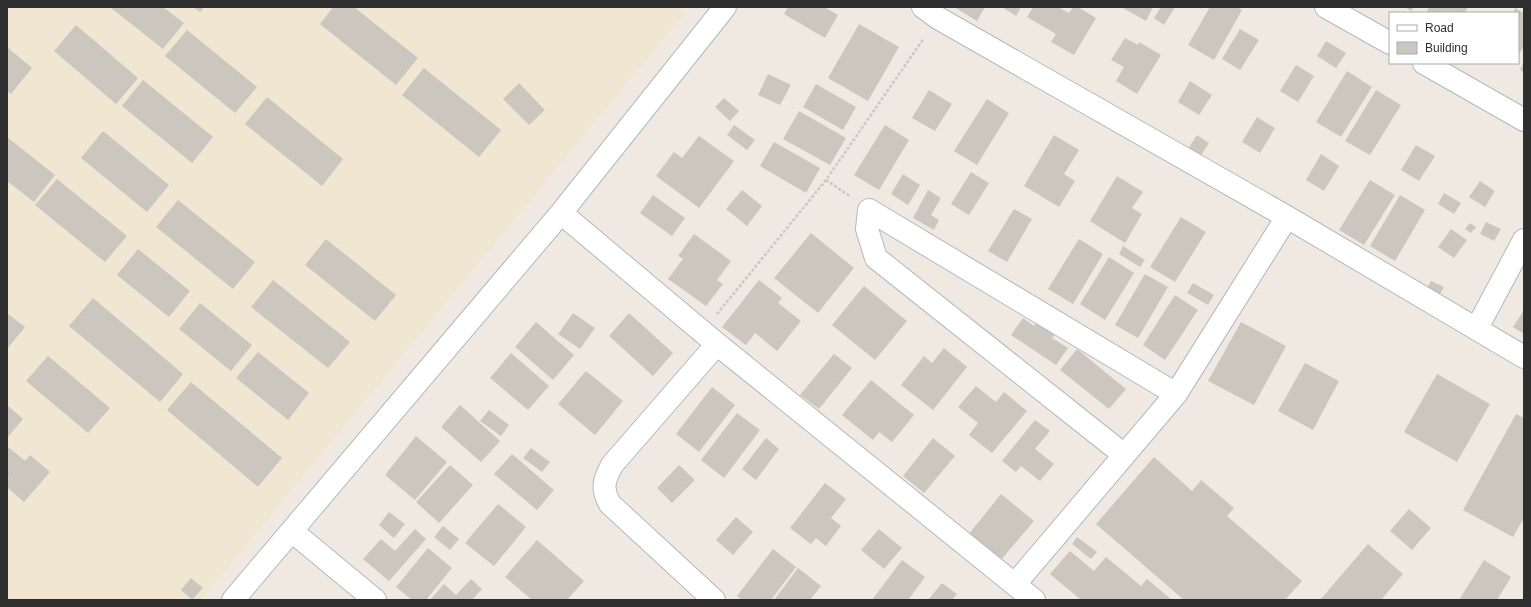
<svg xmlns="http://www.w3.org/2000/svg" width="1531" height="607" viewBox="0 0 1531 607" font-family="Helvetica,sans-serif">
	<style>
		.education { fill: #f0e6d1 }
		.building { fill: #cbc7bf }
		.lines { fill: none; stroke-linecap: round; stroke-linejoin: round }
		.minor-casing { stroke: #b4b7c1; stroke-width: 24 }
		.path { stroke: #c9c9c9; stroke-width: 2.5; stroke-dasharray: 3 2; stroke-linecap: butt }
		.minor { stroke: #fff; stroke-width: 22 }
	</style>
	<rect width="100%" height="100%" fill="#efe9e1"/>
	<path class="education" d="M7,7H677L686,12L201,600H7Z"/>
	<path class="building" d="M110,7H163L184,23L163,49Z
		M193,7H204L200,12Z
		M333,7H354L418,58L396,85L320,24Z
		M788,7H824L838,15L825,38L784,14Z
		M954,7H985L977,21Z
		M1002,7H1021L1016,16Z
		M1033,7H1058L1069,13L1073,7H1078L1096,18L1074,55L1051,42L1056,34L1027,17Z
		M1121,7H1153L1146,21Z
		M1161,7H1175L1164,25L1154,18Z
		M1210,7H1238L1242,10L1214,60L1188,45Z
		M1405,7H1414L1411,11Z
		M1429,7H1468L1465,13H1426Z
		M1515,8L1524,13V46L1518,56V13H1513Z
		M859,24L899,47L868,101L828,78Z
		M76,25L138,78L116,104L54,51Z
		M1240,29L1259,40L1240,70L1222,59Z
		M187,30L257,87L235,113L165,56Z
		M1125,38L1138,45L1139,42L1161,55L1137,94L1116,81L1124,67L1111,60Z
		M1326,41L1346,53L1336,68L1317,56Z
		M7,47L32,68L11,94L7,91Z
		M1524,62V72L1520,70Z
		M1296,65L1314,76L1298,102L1280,91Z
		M424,68L501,130L479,157L402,95Z
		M1347,71L1372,87L1341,137L1316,122Z
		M768,74L791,85L780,105L758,95Z
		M143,80L213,137L192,163L122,106Z
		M1190,81L1212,95L1199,115L1178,102Z
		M519,83L545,110L529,125L503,99Z
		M816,84L856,107L843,130L803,107Z
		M929,90L952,104L935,131L912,118Z
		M1376,90L1401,105L1370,155L1345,141Z
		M267,97L343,159L322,186L245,124Z
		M724,98L739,111L730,121L715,107Z
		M987,99L1009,113L977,165L954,151Z
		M799,111L846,138L830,165L783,139Z
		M1257,117L1275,128L1260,153L1242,142Z
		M734,125L755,140L747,150L727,135Z
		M885,125L909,140L879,190L854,175Z
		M103,131L169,185L147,212L81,158Z
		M1054,135L1079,150L1064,174L1075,181L1059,207L1024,186Z
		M1197,135L1209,143L1200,157L1188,149Z
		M699,136L734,161L699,208L656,176L674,152L682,158Z
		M7,137L55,175L34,202L7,181Z
		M774,142L820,168L806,193L760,166Z
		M1416,145L1435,156L1419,181L1401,170Z
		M1321,154L1339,166L1324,191L1306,180Z
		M971,172L989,183L969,215L951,204Z
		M903,174L920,185L908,205L891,194Z
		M1117,176L1143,192L1132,208L1142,214L1125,243L1090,221Z
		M57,179L127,236L105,262L35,205Z
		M1370,180L1395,195L1364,245L1339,230Z
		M1480,181L1495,191L1485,207L1469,197Z
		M742,190L762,206L747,226L726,209Z
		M928,190L941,198L931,215L939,220L934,230L913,218Z
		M1444,193L1461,203L1454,214L1438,204Z
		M653,195L685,218L672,236L640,213Z
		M1400,195L1425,210L1395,261L1370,246Z
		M178,200L255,262L233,289L156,227Z
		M1014,209L1032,219L1007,262L988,251Z
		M1181,217L1206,232L1175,282L1150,267Z
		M1486,222L1501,229L1494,241L1480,234Z
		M1470,223L1476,227L1471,233L1465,229Z
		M1451,229L1467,240L1454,258L1438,247Z
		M811,233L854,268L818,313L774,278Z
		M694,234L731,261L717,280L723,284L706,306L668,279L683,259L678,256Z
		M326,239L396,295L375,321L305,265Z
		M1079,239L1103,254L1073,304L1048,289Z
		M1123,246L1145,260L1140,267L1119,254Z
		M138,249L190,291L169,317L117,275Z
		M1109,257L1134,273L1105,320L1080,304Z
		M1145,274L1168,287L1138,338L1115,325Z
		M273,280L350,342L328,368L251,307Z
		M759,280L782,298L778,303L801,321L777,351L755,333L746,345L722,327Z
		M1431,281L1444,287L1439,296L1426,290Z
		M1193,283L1214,295L1208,305L1187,293Z
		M864,286L907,321L875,360L832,325Z
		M1175,295L1198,310L1165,360L1143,345Z
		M93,298L183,374L160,402L69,326Z
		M200,303L252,345L231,371L179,329Z
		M1524,310V334L1513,327Z
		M7,313L25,327L7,349Z
		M573,313L595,328L580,349L558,334Z
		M629,313L673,353L653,376L609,336Z
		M1023,318L1034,326L1038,321L1056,333L1052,338L1068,348L1056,365L1011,335Z
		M536,322L574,355L553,380L515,347Z
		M1241,322L1286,346L1254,405L1208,381Z
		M944,348L967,367L933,410L901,385L924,356L932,363Z
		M1077,349L1126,389L1109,409L1060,370Z
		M258,352L309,393L288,420L236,378Z
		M511,353L549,386L528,410L490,378Z
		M834,354L852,368L819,409L800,395Z
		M48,356L110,408L88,433L26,381Z
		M1305,363L1339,381L1313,430L1278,411Z
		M586,371L623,401L595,435L558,404Z
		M1437,374L1490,404L1457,462L1404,432Z
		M871,380L914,415L892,442L879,432L873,440L842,415Z
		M191,382L282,458L258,487L167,410Z
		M976,386L996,402L1004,392L1027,411L992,453L969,435L978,423L958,407Z
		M712,387L735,405L699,452L676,434Z
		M7,405L23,419L7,438Z
		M460,405L500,441L481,462L441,427Z
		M489,410L509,425L501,436L480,421Z
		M737,413L760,430L724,478L701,460Z
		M1516,414L1524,418V518L1513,537L1463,510Z
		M1035,420L1050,431L1035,449L1054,464L1040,481L1021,466L1016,472L1002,461Z
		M416,436L447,462L415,500L385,475Z
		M766,438L779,449L756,480L742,469Z
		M933,438L955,456L924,493L903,476Z
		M7,446L25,461L30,455L50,472L24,502L7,487V481L9,479L7,477Z
		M531,448L550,462L542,472L523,458Z
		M512,454L554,490L537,510L494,474Z
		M1154,457L1192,491L1201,480L1234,508L1227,516L1302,581L1285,600H1184L1096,524Z
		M450,465L473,485L439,523L416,502Z
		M679,465L695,480L672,503L657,488Z
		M825,483L846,499L831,518L841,526L826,546L816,538L811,544L790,528Z
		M1001,494L1034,521L1000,561L968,535Z
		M498,504L526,527L494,566L465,543Z
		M1409,509L1431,528L1412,550L1390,531Z
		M389,512L405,524L394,538L379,525Z
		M736,517L753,532L733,555L716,540Z
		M443,526L459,539L450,550L434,537Z
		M415,529L426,539L389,581L363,559L381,539L395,551Z
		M879,529L902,548L884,569L861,550Z
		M1077,537L1097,552L1091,559L1072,544Z
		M537,540L584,581L567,600H532L505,577Z
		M1368,544L1403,574L1381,600H1320Z
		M428,548L452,568L426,600H412L396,587Z
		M773,549L796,567L771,600H742L737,596Z
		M1070,551L1094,571L1106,557L1141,586L1147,579L1172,600H1081L1050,574Z
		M902,560L925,577L908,600H872Z
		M1484,560L1511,577L1497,600H1459Z
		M798,568L821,586L810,600H774Z
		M191,578L203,588L192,600L181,590Z
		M471,579L482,589L472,600H430L444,584L456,595Z
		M942,583L957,594L952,600H928Z"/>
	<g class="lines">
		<g class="minor-casing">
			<path id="minor" d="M923,7L938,18L1287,217L1524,357
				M1326,7L1390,43
				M1424,63L1524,120
				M561,213L717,344L1034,600
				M1477,328L1524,240
				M1123,454L876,258L867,229L869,210L1176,394
				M293,532L375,600
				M1015,584L1176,394L1287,217
				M233,600L561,213L725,7
				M714,600L610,504C601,488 604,480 612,465L717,344"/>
		</g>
		<path class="path" d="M826,180L851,197
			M717,314L826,180L924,38"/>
		<use href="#minor" class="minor"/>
	</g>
	<rect width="1531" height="607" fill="none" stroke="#2e2e2e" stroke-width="16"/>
	<rect x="1389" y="12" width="130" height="52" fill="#ffffff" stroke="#ababab"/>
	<rect x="1397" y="25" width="20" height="6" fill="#ffffff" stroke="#ababab"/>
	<text x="1425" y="32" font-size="12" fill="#2e2e2e">Road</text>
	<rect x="1397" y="42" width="20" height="12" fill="#cbc7bf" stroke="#ababab"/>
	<text x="1425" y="52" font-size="12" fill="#2e2e2e">Building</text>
</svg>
